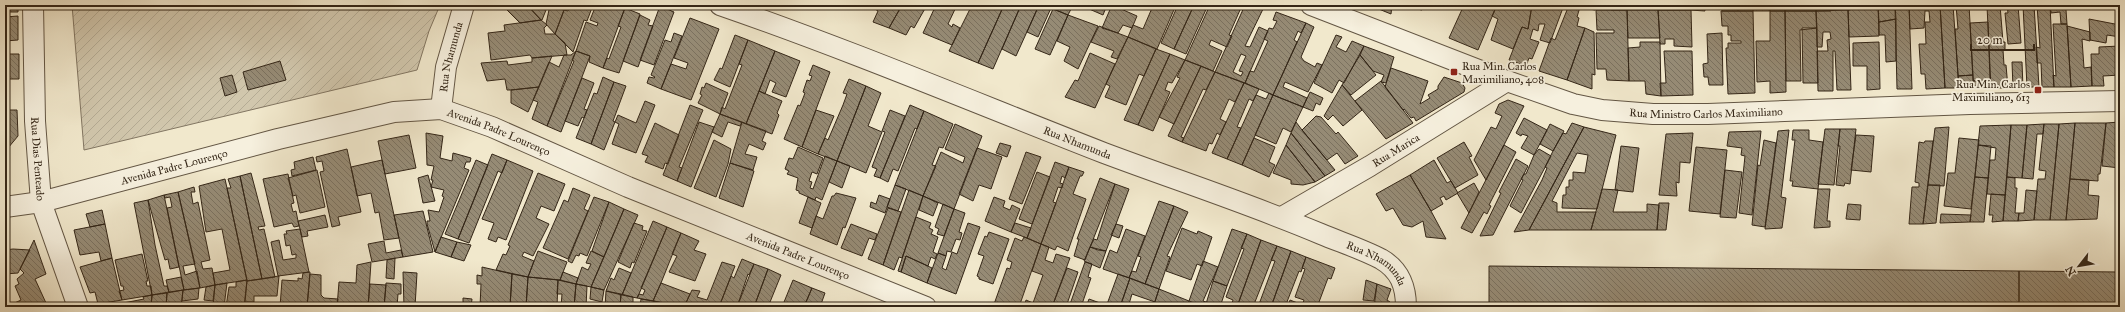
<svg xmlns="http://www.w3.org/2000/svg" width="2125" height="312" viewBox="0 0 2125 312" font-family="'IM FELL Great Primer',serif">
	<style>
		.garden { fill: url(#garden-furrows); stroke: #827662 }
		.building { fill: url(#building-back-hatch); stroke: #342617; fill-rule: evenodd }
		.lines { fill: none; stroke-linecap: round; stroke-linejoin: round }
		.minor-casing { stroke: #635644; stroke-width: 22 }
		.minor { stroke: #f6f0de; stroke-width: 20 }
		.poi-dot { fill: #8f2418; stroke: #f6f0de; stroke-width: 1.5 }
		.labels { text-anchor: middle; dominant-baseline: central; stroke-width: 3.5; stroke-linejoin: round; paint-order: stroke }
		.street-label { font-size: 11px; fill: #342617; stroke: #f6f0de }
		.poi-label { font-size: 11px; fill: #342617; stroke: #f6f0de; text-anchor: start }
	</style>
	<defs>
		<pattern id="garden-furrows" width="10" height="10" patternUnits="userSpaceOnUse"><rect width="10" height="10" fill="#d1c7ad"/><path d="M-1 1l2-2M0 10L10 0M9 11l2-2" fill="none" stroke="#b4ab94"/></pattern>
		<pattern id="building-back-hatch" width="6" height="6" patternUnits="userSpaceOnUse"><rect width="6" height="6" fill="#968b75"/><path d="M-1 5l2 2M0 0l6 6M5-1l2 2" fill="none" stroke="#7b715f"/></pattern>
	</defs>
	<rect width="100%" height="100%" fill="#f1e8cc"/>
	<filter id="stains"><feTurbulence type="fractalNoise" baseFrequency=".005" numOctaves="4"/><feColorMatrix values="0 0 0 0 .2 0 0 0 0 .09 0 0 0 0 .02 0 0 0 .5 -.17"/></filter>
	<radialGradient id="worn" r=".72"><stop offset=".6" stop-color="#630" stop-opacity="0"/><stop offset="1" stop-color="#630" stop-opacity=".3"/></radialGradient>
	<path class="garden" d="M72,5H440L429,31L417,70L84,150Z"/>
	<path class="building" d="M5,5H18V12H5Z
		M506,5H527L541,20L520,23L504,7Z
		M527,5H548L542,20H541Z
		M550,5H566L555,34L546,24Z
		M570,5H593L587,21L584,20L573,52L555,34L564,10L568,11Z
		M596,5H626L603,68L589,62L590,56L576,51L586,22L597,26L598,23L590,20Z
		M877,5H902L889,28L873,22L878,11L875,9Z
		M902,5H927L914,28L911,26L906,35L889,28Z
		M936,5H957L948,24L952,27L953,24L960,28L952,45L923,33Z
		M972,5H1004L978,63L949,51Z
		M1004,5H1021L993,69L978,63Z
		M1021,5H1039L1016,56L1002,49Z
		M1039,5L1051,8L1038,37L1027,32Z
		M1044,5H1073L1068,15Z
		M1080,5H1107L1103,15Z
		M1112,5L1137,16L1132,28L1123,25L1118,33L1102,28Z
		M1145,5H1176L1157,49L1128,37L1133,25L1143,29L1152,8Z
		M1178,5H1194L1174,49L1161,43Z
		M1194,5H1208L1186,54L1174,49Z
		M1210,5H1228L1240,10L1229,35L1232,36L1227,47L1211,40L1209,45L1222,51L1213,71L1185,60Z
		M1245,5H1258L1264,7L1245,46L1250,47L1259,27L1268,31L1245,83L1215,72ZM1241,54L1246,56L1239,71L1243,72L1241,76L1233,72Z
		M1369,5H1392L1391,14Z
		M1396,5H1423L1422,10Z
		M1464,5H1497L1478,50L1449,38Z
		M1497,5H1532L1528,29L1522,27L1513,49L1491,40L1498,19L1492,16Z
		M1532,5H1564L1550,43L1540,40L1545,24H1539L1538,31L1533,29L1530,39L1539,42L1532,59L1529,58L1526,66L1509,60L1522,27L1528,29Z
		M1569,5L1580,7L1577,17L1579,18L1577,26L1585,28L1567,80L1539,71L1551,38L1555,40Z
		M1578,5H1594L1595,10L1578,7Z
		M1611,5H1627V10H1611Z
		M1658,5H1674V10H1658Z
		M1674,5H1690V10H1674Z
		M1690,5H1704L1705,11L1690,10Z
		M1722,5H1738V11H1722Z
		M1738,5H1753V11H1738Z
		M1753,5H1770V11H1753Z
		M1770,5H1785V11H1770Z
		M1785,5H1816V11H1785Z
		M1816,5H1831V11H1816Z
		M1847,5H1879L1848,10Z
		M1878,5L1879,36L1849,37L1848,10Z
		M1878,5H1895L1896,19L1879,22Z
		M1895,5H1909L1912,89H1897Z
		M1909,5H1940L1945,88L1926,89L1925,74H1921L1919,44H1926L1925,22H1930L1929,11H1925L1924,28L1910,29Z
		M1940,5H1953L1959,88H1945Z
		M1956,5H1969L1973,75L1958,76L1955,29H1958Z
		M2000,5L2003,42H2005V50H2003L2004,65H2006L2008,88H1991L1987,6Z
		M2007,5H2018L2021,43L2008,44L2005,13H2008Z
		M2023,5H2034L2039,87H2027Z
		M2037,5H2050L2054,87H2042L2041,63H2037L2036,47L2040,48Z
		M2050,5H2062L2066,10L2067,24H2061L2060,12L2051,13Z
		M2096,5H2119V7L2107,6V8Z
		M660,6L674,12L654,65L640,60Z
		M625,8L640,14L619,73L603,68L607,58L609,59L621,27L618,26Z
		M1053,9L1068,15L1050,55L1035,49Z
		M1596,10H1627L1629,81L1607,80L1606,69H1597L1596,33H1614V30H1597Z
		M1627,10H1658L1660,38H1628Z
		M1658,10H1691L1692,47L1674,46V39H1665V44H1660Z
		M1848,10L1851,90H1837L1835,51H1833V91H1818L1817,51H1828L1827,40L1831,39L1830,32H1823L1822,47H1817L1816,11Z
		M1721,11H1753L1755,93L1728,94L1726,48H1728V43H1741V41H1731V35H1728V26H1722Z
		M1770,11H1785L1786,92L1770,93V81L1757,82L1756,41H1770Z
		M1785,11H1816L1817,28L1800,30L1801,81H1786Z
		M1276,12L1306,23L1301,33L1298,31L1294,40L1297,42L1273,95L1245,83L1250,71L1254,72L1268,41L1264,39L1269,28L1273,29L1277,21L1273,20Z
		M640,15L650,20L648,25L653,26L638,67L623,61Z
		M1068,15L1098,26L1078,69L1064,61L1070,47L1057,41Z
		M18,16V40L5,41V17Z
		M690,18L719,29L691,100L661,89L671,64L686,69L688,63L674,58Z
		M1896,19V61L1886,62L1885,35H1879V22Z
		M2089,19L2120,25V37L2107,35L2106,43L2090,40Z
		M541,20L547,25L544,28L545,34H555L565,43L567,55L532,58L530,55L491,60L488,33L505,31L504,25Z
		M1988,22L1990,80L1973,81L1970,23Z
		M1306,23L1314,27L1301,57L1304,61L1315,67L1317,63L1322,65L1308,92L1285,82L1283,87L1307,98L1303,107L1273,95Z
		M2053,24H2067L2071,87H2054L2053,75L2056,76Z
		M1099,26L1128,37L1117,59L1111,57L1114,51L1091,42Z
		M2067,26L2090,32V41L2082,39L2084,68L2091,67L2092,86L2071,87Z
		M1585,28L1594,32L1595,75L1592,74V89L1567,80Z
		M1802,28H1817L1818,83H1803Z
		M674,33L682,36L661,89L647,83L649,77L654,78L655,77L651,75L665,40L671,42Z
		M1722,33L1723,85H1709L1708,77H1704L1703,64L1708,63L1707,34Z
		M735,35L748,40L730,87L714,80L720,68L722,69Z
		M1336,35L1342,37L1336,47L1346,52L1352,41L1364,46L1344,83L1339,80L1332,93L1314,83Z
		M1128,37L1156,49L1144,76L1139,74L1126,105L1105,97L1110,86L1106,84Z
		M748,40L775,51L746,124L720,114L722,107L725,109L742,65L739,64Z
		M1640,42H1660L1661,96L1646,94L1645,81H1629L1628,48L1640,47Z
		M1879,42L1880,89L1867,90V66H1853V43Z
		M1364,46L1394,57L1386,83L1381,82L1384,75L1373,71L1360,55Z
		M2120,46V75L2103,76L2104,86H2092L2091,54H2099V47Z
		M1156,49L1170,54L1138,125L1124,120Z
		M576,51L590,56L561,132L547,126L574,61L572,60Z
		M576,51L547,126L532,119L538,102L533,100L549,62L559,67L564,55H571Z
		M775,51L800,61L786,97L772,92L776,83L770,80L765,94L759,91Z
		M1664,51H1692L1693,95L1661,96L1660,83H1666Z
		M1090,53L1115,64L1095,108L1065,97L1075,80L1078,81Z
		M5,54H19V79H5Z
		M1170,54L1185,60L1172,83L1168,82L1165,90L1170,92L1153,131L1138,125Z
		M1360,55L1376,75L1351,95L1342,85Z
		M552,56L539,87L511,90H507L505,79L487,81L481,63L507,61L508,65L532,62V58Z
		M1185,60L1201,66L1174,124L1159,117L1180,78L1177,77Z
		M280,61L286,80L248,90L243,72Z
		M2012,62H2022L2023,88H2013Z
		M813,65L830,72L802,147L784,139L798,105L800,106L805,93L803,92L807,80L810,81L812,76L809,75Z
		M1201,66L1215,72L1206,90L1203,89L1181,137L1184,138L1182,142L1168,136Z
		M1391,68L1428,81L1420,104L1430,98L1428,95L1438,89V86L1444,77L1462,83L1465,88L1464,92L1416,121L1414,117L1411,118L1404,109L1403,110L1385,87Z
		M1215,72L1244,83L1235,102L1229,99L1220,119L1226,122L1220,135L1217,133L1212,144L1209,143L1206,151L1182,142Z
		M232,75L237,92L225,96L220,78Z
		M1973,75L1974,88H1959L1958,76Z
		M603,77L614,82L591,144L576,138L594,93L597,94Z
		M582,78L594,83L584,109L587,110L584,118L582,117L578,126L565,121Z
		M849,79L866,86L837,161L818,154L825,138L828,140L843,105L847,94L843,93Z
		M1990,80L1991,88H1974L1973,81Z
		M1381,81L1413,123L1386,139L1355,101Z
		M614,82L626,86L613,121L615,122L604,150L591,144Z
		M706,83L728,93L720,114L698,103L702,95L700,94L702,87L704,88Z
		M1244,83L1259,89L1253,101L1249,99L1237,127L1241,128L1227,159L1212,153Z
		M1342,85L1362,110L1343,126L1333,115L1328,120L1324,116Z
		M866,86L881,93L868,126L882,132L866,173L837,161Z
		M539,87L528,112L511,103V90Z
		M759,91L782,101L777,113L779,115L772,134L746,124Z
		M1310,92L1323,98L1320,105L1316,103L1313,111L1303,107Z
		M1269,93L1273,95L1242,165L1227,159L1256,95L1266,99Z
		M1273,95L1303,107L1291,132L1283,128L1276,144L1255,135Z
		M1508,100L1524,106L1486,180L1474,160L1491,127L1496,129L1502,116L1495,113L1499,104Z
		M645,101L655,105L636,153L612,144L619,124L615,122L618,115L636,123Z
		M690,105L703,110L679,167L682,168L677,181L663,175Z
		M910,105L924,111L917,129L915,128L898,171L893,169L888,182L880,178Z
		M5,110H17L18,136L8,148H5Z
		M816,110L834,116L818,154L802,147Z
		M890,110L905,116L880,178L874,176L877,169L872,167L885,132L882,131Z
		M924,111L953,124L943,148L939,147L932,165L936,166L923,196L895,185Z
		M720,114L742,122L740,126L728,122L722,137L712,132Z
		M1316,116L1321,117L1336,134L1338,132L1358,156L1345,164L1337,153L1327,160L1302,130Z
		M1524,118L1547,130L1534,155L1521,148L1528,136L1522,134L1521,136L1516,133Z
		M699,122L714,127L691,187L677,181Z
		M742,122L766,131L762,141L766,143L763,150L749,144L745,154L757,157L753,170L730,163Z
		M1296,122L1302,130L1335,170L1325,176L1291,133Z
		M2120,122V168L2102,166L2106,123Z
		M655,123L679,135L668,164L665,163L663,169L645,162L648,156L642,154Z
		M1572,123L1584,127L1529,230L1514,232L1542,180L1547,168L1545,167L1553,151L1563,133L1566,134Z
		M2075,123L2066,220H2050L2059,124Z
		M2075,123H2106L2100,174H2098V181L2070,179Z
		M955,124L982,136L954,209L923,196L941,152L963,163L965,157L945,149Z
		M1550,124L1564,131L1553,151L1540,144Z
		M2044,124L2043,134H2037L2033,179L2022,178L2027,125Z
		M2044,124H2059L2050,220H2034L2038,179H2045L2046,171L2039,170Z
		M2011,125L2005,195L1987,194L1990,160H1995L1996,148L1978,145L1980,126Z
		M2011,125H2027L2022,178L2007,177Z
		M1584,127L1616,135L1597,209L1562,208L1563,195H1566V187H1569V180H1573V172L1585,173L1588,155L1577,153L1552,201L1557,203V212H1596L1591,230H1529Z
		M1949,127L1944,186L1928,185L1935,128Z
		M1825,129H1840L1834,185L1818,184Z
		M1840,129H1856L1850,184L1845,183L1844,186L1836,185L1840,146H1838Z
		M1789,130L1781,197L1786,198L1782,228L1765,229L1778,131Z
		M1793,130H1809V140L1823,142L1818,189L1792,186L1793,181H1790L1795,140H1792Z
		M1761,131L1752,215L1739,213L1745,156L1741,155L1742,148L1727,146L1729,132Z
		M426,133L443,136L440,158L452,161L453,153L471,158L470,162H466L464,168L469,170L435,252L427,224V221H430L428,210L439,212L444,197L442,196L444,190L431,187L433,180H431L434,166L427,165Z
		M1291,133L1325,176L1315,182L1286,145Z
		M1693,133L1690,163L1680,162L1679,183L1676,182L1677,196L1659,195L1666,134Z
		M409,135L416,168L385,174L378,141Z
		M1856,135L1874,136L1871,172L1851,170Z
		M1254,138L1275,147L1269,162L1275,165L1269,177L1242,165Z
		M1959,138L1979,140L1971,209L1944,206L1948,173H1955Z
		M714,140L731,149L728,164L716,197L694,188Z
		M1764,140L1776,143L1765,227L1752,225L1758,165L1760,166Z
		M1925,141H1933L1923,224H1909L1912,187H1919V183L1915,182L1919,142L1924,143Z
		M1464,142L1472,156L1469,157L1478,175L1455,188L1437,158Z
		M1000,143L1011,146L1007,157L996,153Z
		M1286,145L1315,182L1303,185L1291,184V180L1273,173Z
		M1504,145L1516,152L1489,205L1491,206L1487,214L1484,212L1472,233L1461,228Z
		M1978,145L1991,146L1988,178L1975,177Z
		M1621,146L1639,148L1633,192L1615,190Z
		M798,147L823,158L817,174L812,172L809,181L812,182L810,188L813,189L825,156L837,161L822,200L816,197L815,200L799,193V191L796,190L798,178L787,174L789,171L785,169L789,158L793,159Z
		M1696,147L1727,150L1720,214L1689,211Z
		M977,148L1002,157L991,189L979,185L973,201L959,194Z
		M347,149L361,212L338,217L340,225L332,227L320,172L324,171L322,161L317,162L316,157Z
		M1539,149L1551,156L1521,213L1510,206L1523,180L1521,179L1524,174H1526L1534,155Z
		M1026,152L1041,157L1022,204L1009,199Z
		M492,154L507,160L502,173L498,171L469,243L458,239Z
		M313,157L316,170L292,176L291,170L295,169L294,162Z
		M1516,159L1528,166L1493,235L1480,236L1501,193L1499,192Z
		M382,160L385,174L399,238L384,240L379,212L375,213L371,193L357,196L351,167Z
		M476,160L488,165L458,239L445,234Z
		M507,160L533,171L506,240L498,237L496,242L488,239L494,223L482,219Z
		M1434,160L1447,183L1451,181L1458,193L1446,200L1444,196L1440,198L1443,204L1431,211L1410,175Z
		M837,161L850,166L842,188L829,182Z
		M1055,162L1069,167L1065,178L1062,176L1060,183L1063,184L1062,188L1058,187L1053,202L1056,203L1041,244L1027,238Z
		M730,163L754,171L743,207L719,198Z
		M1069,167L1084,172L1082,176H1080L1073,194L1086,199L1068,251L1057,246L1055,250L1041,244Z
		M317,170L325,207L300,213L296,195L293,196L288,178Z
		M1725,170L1742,172L1736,218L1720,217Z
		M1037,172L1050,177L1032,224L1019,219Z
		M251,173L265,226L258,227L259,230L264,229L275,277L262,279L240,176Z
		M538,173L565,184L554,211L541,206L536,218L549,224L533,256L524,252L522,256L534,261L528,277L496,270L503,254L506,255L510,246L508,245Z
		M288,174L294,203L291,204L293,212L296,211L299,226L294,227L292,223L274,227L263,179Z
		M428,175L435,201L423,203L418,178Z
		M1410,175L1431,211L1446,239L1426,237L1423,221L1412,227L1403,225L1393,208L1386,211L1376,194Z
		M240,176L262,279L247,281L227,188H231L228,179Z
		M1975,177L1988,178L1984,222H1970Z
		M2007,177L2015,178V188H2017L2015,213H2019L2018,221H2003Z
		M1100,178L1115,184L1085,260L1074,256L1079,239H1077Z
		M225,179L247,280L215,285L213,273L230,270L222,229L206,232L199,186Z
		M2070,179L2089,180L2088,195L2099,196L2097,219L2066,220Z
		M1474,183L1479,192L1469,213L1457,193Z
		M1115,184L1129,189L1106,251L1098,250L1090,247L1094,239L1097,240Z
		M895,185L906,189L898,211L887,207Z
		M1928,185H1940L1936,223L1923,224Z
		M194,187L195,192H191L193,204L198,202L210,260L201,262L203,269L212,268L215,285L200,288L178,192Z
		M573,188L590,195L584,209L588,211L568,259L543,248L564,200L568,202Z
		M1602,189L1618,190L1613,212H1647V204L1659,205L1657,230H1591Z
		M1818,189H1830L1827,221H1830V227L1814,228Z
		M909,190L923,196L902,258L899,257L894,270L883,265Z
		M2026,190L2037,191L2034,220L2018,221L2019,213H2024Z
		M178,192L195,264L183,266L185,275L197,271L200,288L184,290L167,208L172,207L170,197L165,198L164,195Z
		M836,193L856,198L845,228L843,227L837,245L810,234L816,216L823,219L832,196H834Z
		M1991,194L2005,195L2003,221L1992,222L1993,215H1989Z
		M164,195L179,267L170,269L168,259L165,260L148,200Z
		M879,195L890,199L885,213L870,207L871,202L876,204Z
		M923,196L938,203L933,216L919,210Z
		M594,197L609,202L587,256L580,253L579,256L576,255L572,263L568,261Z
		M808,197L821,203L812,228L799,223Z
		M994,197L1005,201L1003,207L1010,210L1012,205L1020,209L1011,232L985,221Z
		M148,200L155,245L164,286H167L169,292L152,295L134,203Z
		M1159,201L1174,206L1145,284L1129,278L1132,271L1136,272L1141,257L1138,256Z
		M609,202L624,209L604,257L592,251Z
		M1659,203H1669L1666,230H1657Z
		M943,204L954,209L944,236L937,234L939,229L935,227Z
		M1848,204L1861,205L1860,220L1846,219Z
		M1174,206L1188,212L1167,256L1170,257L1159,289L1145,284Z
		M888,208L901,212L883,265L868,259Z
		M624,209L638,215L604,290L591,287Z
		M954,209L965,213L959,232L962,233L960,240L956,239L951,252L947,251L946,256L938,253Z
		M102,210L105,224L90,227L86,214Z
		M423,211L433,252L403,257L394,215Z
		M1941,214L1971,215L1970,222L1940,223Z
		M325,215L328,227L307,231L308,236L302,237L298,221Z
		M916,217L931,223L929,228L933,230L931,234L938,237L933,252L937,254L935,259L931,257L928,266L906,256L901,272L898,271Z
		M653,221L667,227L639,294L637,298L622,295Z
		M634,223L643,226L642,230L647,231L634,263L632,262L630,268L618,262Z
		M968,223L980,227L956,294L927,283L938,253L946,256L942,268L946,270L952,252L957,254Z
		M1015,223L1031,228L1027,238L1011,232Z
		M105,224L112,258L101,261L99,252L80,255L74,230Z
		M851,224L877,234L875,240L869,238L862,256L841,248Z
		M1116,224L1123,226L1119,238L1111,235Z
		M667,227L681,233L661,283L653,301L637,298L639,294L643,295L645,290L641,288Z
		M1182,228L1197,234L1198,231L1212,237L1202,266L1197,264L1191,280L1166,271Z
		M300,229L309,272L278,276L271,242L279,240L283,260L296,258V254L292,255L290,245L286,246L284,234H287L286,231Z
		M1126,229L1145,236L1129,278L1103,269L1110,250L1117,253Z
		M1232,229L1247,234L1227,286L1213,281Z
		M989,232L1009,239L993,284L979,279V277L977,276L984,256L978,254L985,236L987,237Z
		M681,233L699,241L694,250L706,254L695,281L669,272L677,256L672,254Z
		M1247,234L1261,240L1237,307H1231L1233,300L1226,297L1244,249L1241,248Z
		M441,237L457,242L451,257L435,252Z
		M1024,237L1041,244L1019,307H993L1007,268L1010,269L1012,262L1007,260L1015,238L1022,241Z
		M34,240L46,274L35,279L46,303L37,307H6L21,300L15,286L19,284L17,279L24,273L20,269Z
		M1261,240L1277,246L1253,307H1237Z
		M384,241L386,253L401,250L403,257L372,262L368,244Z
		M457,242L471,245L464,261L451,257Z
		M1041,244L1049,247L1045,260L1053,263L1056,254L1070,258L1052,307H1024L1026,300L1033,303L1043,275L1032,271Z
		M1277,246L1291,251L1271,307H1258L1275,261L1271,260Z
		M1090,247L1106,251L1100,268L1084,261Z
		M13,249L30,250L18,273L5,274V250Z
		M538,251L567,262L560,280L528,277Z
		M591,251L604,257L591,287L576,284L582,267L588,270L591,264L586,263Z
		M1291,251L1306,257L1301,272L1299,271L1285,307H1271Z
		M142,254L148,281H146L147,286H151L152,295L122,300L119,291L124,290L123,286H121L115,260Z
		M906,256L932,268L927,283L901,272Z
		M1306,257L1335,268L1331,279L1328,278L1319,302L1323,304L1321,307H1310L1303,303L1304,300L1295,297L1305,269L1302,268Z
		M112,258L122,300L98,304L95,292L90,293L80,267Z
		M395,258L394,279L386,278L387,260Z
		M742,259L754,264L749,275L748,274L737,307H719L731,276L734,278Z
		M1203,261L1218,267L1203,301L1206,302L1204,307L1189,301Z
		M371,262L368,307H337L339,282L356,283L357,265Z
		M722,262L735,266L719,307H684L692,290L700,291L697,297L707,300Z
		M1085,262L1092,264L1088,277L1091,278L1081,307H1069Z
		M754,264L768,269L754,307H737Z
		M1489,266L2019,271V307H1489Z
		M482,267L512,274L510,307H480L481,284H477V275L482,276Z
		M619,268L631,273L622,295L606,291L611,278L614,280Z
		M1067,268L1078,272L1066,307H1052Z
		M768,269L781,275L768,307H754Z
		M2019,271L2120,272V307H2019Z
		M310,272L307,307H280L282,280L298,281V278L302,279L303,273Z
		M403,272L417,273L415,307H404Z
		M563,272L578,278L576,284L560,280Z
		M310,274L321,275V295L324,298L338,299L337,307H307Z
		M512,274L528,277L526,307H510Z
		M1118,274L1130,278L1120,307H1106Z
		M279,276L277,296H254V302H245L247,281Z
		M181,277L184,290L169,292L166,280Z
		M528,277L558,280L557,307H526Z
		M1130,278L1159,289L1155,302L1132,294L1129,304L1132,307H1120Z
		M247,280L244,307H226L229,287H236V282Z
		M558,280L576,284L574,307H561L562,294H557Z
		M793,280L812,288L804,307H782Z
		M1366,280L1377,284L1374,301L1363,300Z
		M1213,281L1227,286L1220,307H1205Z
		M227,283L224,307H213L215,285Z
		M386,283L401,284V294H398L397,307H384Z
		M661,283L690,294L684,307L653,301Z
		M370,284L386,285L384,307H368Z
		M576,284L587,286L586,307H574Z
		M1377,284L1391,289L1387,300L1390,302L1389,307H1374Z
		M215,285L213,301L204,300L206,287Z
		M591,287L604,290L602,302L590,299Z
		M199,288L198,299L182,301L183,290Z
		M812,288L825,293L820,307H811L805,304Z
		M1159,289L1189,301L1187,307H1153Z
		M183,290L181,307H166L167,293Z
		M606,291L621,294L620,307H605Z
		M167,293L166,307H151L152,295Z
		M621,294L633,297V307H620Z
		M152,295L151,307H95L94,305L113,302V305L144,299L143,297Z
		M463,298L472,299L471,307H463Z
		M641,299L654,301L653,307H640Z
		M1089,299L1100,303L1099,307H1086Z
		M1290,300L1295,302L1294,307H1288Z
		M654,301L664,303V307H653Z
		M1295,302L1309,307H1294Z
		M186,303H198L197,307H186Z"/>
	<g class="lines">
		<g class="minor-casing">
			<g id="minor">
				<path id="s1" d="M33,5L35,121L41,202L78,307"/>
				<path id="s2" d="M720,5C850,50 976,103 1104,153C1176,180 1250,204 1321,234C1340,242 1362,249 1381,259C1400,270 1406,286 1406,307"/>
				<path id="s3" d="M1311,5L1507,81L1573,104L1602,110L1653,114H1708L1970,104L2120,101"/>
				<path id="s4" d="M441,109L446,67L464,5"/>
				<path id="s5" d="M5,207L41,202L278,139L394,112L441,109L492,127L628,187L926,307"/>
				<path id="s6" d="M1282,217L1370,166L1507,81"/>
			</g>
		</g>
		<use href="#minor" class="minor"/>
	</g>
	<g class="poi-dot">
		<rect x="1450" y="68" width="8" height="8" rx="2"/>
		<rect x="2034" y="86" width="8" height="8" rx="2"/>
	</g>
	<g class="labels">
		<g class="street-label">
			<text stroke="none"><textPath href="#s4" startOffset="53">Rua Nhamunda</textPath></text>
			<text stroke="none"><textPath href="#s3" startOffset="414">Rua Ministro Carlos Maximiliano</textPath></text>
			<text stroke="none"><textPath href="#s5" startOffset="510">Avenida Padre Lourenço</textPath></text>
			<text stroke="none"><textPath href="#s2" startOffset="383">Rua Nhamunda</textPath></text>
			<text stroke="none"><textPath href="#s6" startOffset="132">Rua Marica</textPath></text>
			<text stroke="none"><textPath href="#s1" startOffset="154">Rua Dias Penteado</textPath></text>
			<text stroke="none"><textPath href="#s5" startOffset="174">Avenida Padre Lourenço</textPath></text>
			<text stroke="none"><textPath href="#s5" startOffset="834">Avenida Padre Lourenço</textPath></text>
			<text stroke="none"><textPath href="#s2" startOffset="707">Rua Nhamunda</textPath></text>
		</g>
		<g class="poi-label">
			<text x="1462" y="66">Rua Min. Carlos<tspan x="1462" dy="13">Maximiliano, 408</tspan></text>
			<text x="2030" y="84" text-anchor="end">Rua Min. Carlos<tspan x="2030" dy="13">Maximiliano, 613</tspan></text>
		</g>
	</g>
	<rect width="2125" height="312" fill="none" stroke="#f1e8cc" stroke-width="20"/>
	<rect x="6" y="6" width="2113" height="300" fill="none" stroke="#342617" stroke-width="2"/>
	<rect x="10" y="10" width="2105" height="292" fill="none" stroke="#342617"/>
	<g transform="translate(2079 266) rotate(239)" stroke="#f6f0de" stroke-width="3" paint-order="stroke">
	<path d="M0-3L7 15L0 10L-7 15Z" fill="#342617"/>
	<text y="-6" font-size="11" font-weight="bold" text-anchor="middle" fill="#342617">N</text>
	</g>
	<path d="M1971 44v6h63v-6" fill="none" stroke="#342617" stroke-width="2"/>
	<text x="1977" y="44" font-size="12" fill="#342617" stroke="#f6f0de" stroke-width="3" paint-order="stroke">20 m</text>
	<rect width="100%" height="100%" filter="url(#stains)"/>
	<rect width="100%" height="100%" fill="url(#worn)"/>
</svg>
